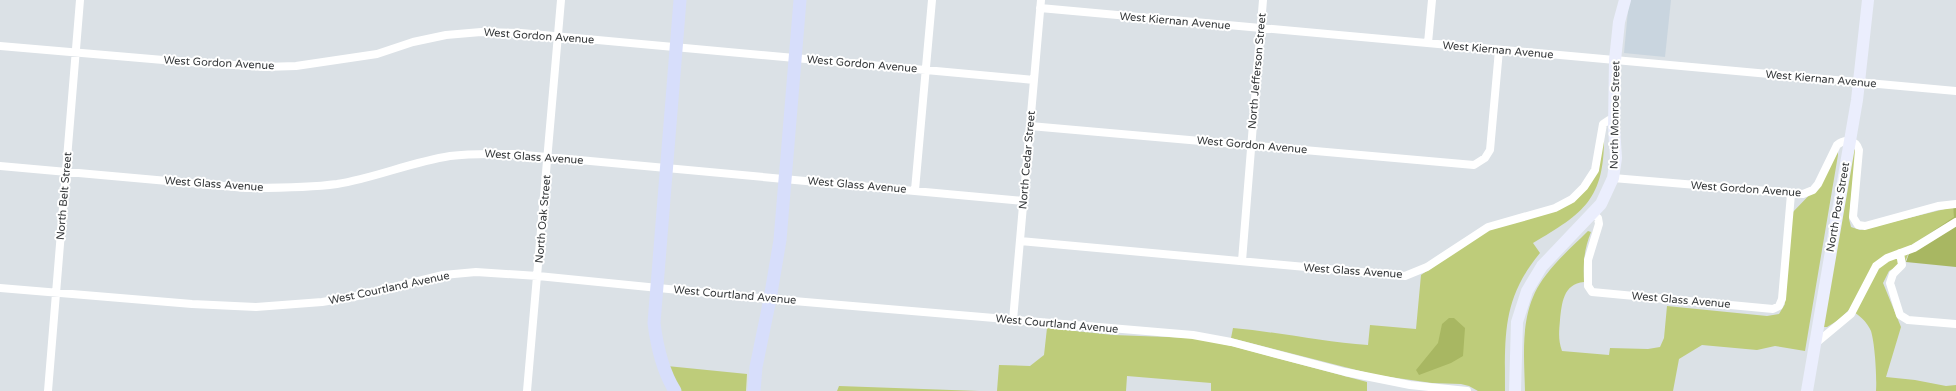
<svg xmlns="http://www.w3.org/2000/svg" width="1956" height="391" viewBox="0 0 1956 391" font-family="'Varela Round',sans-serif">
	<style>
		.built { fill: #c9d5df }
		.green { fill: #becc7a }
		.forest { fill: #a8b762 }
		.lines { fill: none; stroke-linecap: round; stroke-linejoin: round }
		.street { stroke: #fff; stroke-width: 8 }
		.secondary { stroke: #ebeefd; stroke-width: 12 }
		.primary { stroke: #d7defb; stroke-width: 13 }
		.labels { text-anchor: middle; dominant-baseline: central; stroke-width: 4; stroke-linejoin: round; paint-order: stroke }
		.street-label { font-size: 11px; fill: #35383a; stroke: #fff }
	</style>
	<rect width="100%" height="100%" fill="#dbe1e6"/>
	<path class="built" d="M1629,0H1671L1665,57L1624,53Z"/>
	<path class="green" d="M1604,133C1605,198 1586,212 1533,243L1540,253C1502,299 1505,335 1505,391H1478L1469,386L1461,384L1432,383L1376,375L1231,338L1233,328C1278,332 1323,342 1368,345L1370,325L1416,329L1421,275L1481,234L1497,227L1561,208L1584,191Z
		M1838,147V155L1805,351L1775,346L1757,350L1702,345L1679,359L1673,391H1525C1524,351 1519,309 1546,275C1558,259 1574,245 1588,231L1591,232C1584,249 1583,264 1584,282C1563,284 1562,303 1560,320C1559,332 1558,340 1562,351L1609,355L1610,348L1648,349L1660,347L1664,338L1667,306L1767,316L1779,314L1785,304L1784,302L1792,213L1817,187Z
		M1854,148L1856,151L1849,219L1851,227L1860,230L1953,207L1955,217L1912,245L1905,262L1889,271L1883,283L1901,327L1886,377L1915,380L1946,386L1956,385V391H1876C1877,378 1875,344 1871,331C1868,323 1857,312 1849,310L1837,321L1827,327H1823Z
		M1047,328L1113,335L1194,338L1232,346L1367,382V391H1211V383L1127,376L1126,391H997L999,365L1030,366L1044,355Z
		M667,366L747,374L746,391H681Z
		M839,386L979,391H837Z"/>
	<path class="forest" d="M1953,207H1956V267L1906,262L1912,245L1954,217Z
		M1449,318H1454L1465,328L1463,356L1451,363L1419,375L1416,370L1438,343L1442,324Z"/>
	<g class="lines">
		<path class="street" d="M1040,8L1956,91
			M1428,43L1432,0
			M0,46L175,61L264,67L296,66L377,54L413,42L446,35L481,32L521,33L1034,80
			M1030,126L1474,165L1485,158L1490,150L1499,50
			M0,166L246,188C276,188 307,188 337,184C375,178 411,162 450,156C471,153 492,154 514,154L1023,201
			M1613,178L1803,194L1813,190L1818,184L1837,145C1844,139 1856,139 1859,150L1853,217L1858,225L1865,226L1938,206L1956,204
			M915,190L932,0
			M1593,214L1598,218L1599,224L1588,260V286L1592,292L1773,309L1779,306L1782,299L1791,194
			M1020,241L1405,276L1427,267L1488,227L1555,208L1572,199L1584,187L1595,170L1603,124L1609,120H1614
			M1900,253L1902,265L1893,274L1890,283L1900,315L1908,320L1956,324
			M1242,261L1263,0
			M0,288L192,304L256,307L322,302L353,297L443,275L476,272L538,276L770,299L1193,335L1231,342L1345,372L1410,385L1467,391
			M1013,320L1041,0
			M1815,344L1851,314L1876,266L1887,258L1914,248L1956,222
			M48,391L80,0
			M527,391L561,0"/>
		<path class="secondary" d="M1515,391L1517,322L1527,291L1542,266L1601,204L1613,178L1616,158L1614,127L1615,60L1619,22L1625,0
			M1807,391L1857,100L1868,0"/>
		<path class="primary" d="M675,391C662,370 657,347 654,323L680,0
			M754,391L756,367L770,299L780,240L800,0"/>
	</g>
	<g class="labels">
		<g class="street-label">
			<text transform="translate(1175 21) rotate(5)">West Kiernan Avenue</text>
			<text transform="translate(539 36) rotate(4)">West Gordon Avenue</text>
			<text transform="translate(1498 50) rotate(5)">West Kiernan Avenue</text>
			<text transform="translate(219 63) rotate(3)">West Gordon Avenue</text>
			<text transform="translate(862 64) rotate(5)">West Gordon Avenue</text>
			<text transform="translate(1257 71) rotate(-85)">North Jefferson Street</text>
			<text transform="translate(1821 79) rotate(5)">West Kiernan Avenue</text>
			<text transform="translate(1615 115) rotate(-89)">North Monroe Street</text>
			<text transform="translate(1252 145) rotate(5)">West Gordon Avenue</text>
			<text transform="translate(534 157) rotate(4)">West Glass Avenue</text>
			<text transform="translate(1027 160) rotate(-85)">North Cedar Street</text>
			<text transform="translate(214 184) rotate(4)">West Glass Avenue</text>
			<text transform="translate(857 185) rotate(5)">West Glass Avenue</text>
			<text transform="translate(1746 189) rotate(4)">West Gordon Avenue</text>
			<text transform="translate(64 196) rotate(-85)">North Belt Street</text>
			<text transform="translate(1838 207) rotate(-80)">North Post Street</text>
			<text transform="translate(543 219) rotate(-85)">North Oak Street</text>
			<text transform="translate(1353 271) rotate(4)">West Glass Avenue</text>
			<text transform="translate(389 288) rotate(-12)">West Courtland Avenue</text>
			<text transform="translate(735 295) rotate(5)">West Courtland Avenue</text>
			<text transform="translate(1681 300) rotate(5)">West Glass Avenue</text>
			<text transform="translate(1057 324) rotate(5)">West Courtland Avenue</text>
		</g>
	</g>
</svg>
